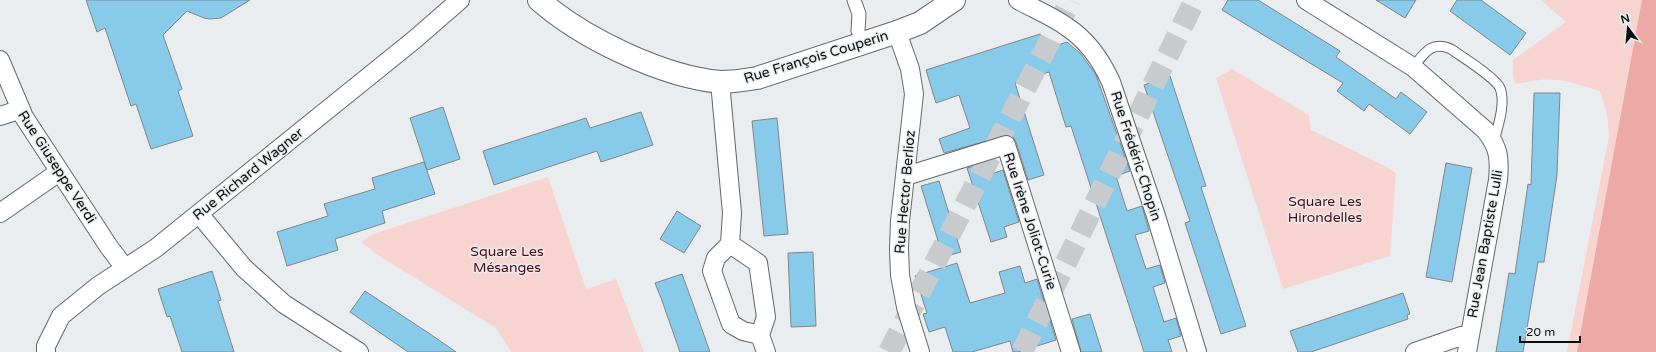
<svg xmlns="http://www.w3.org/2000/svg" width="1656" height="352" viewBox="0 0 1656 352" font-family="'Varela Round',sans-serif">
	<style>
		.green { fill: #f8d4d1 }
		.forest { fill: #eca9a5 }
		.building { fill: #88caea; stroke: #838688 }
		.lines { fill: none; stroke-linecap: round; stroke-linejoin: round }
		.trunk-tunnel { stroke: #c8cbcd; stroke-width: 22; stroke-dasharray: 22 11; stroke-linecap: butt }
		.service-casing { stroke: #656869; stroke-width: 11 }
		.pedestrian-casing { stroke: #656869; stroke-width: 15 }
		.minor-casing { stroke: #656869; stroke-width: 20 }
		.tertiary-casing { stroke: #656869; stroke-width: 24 }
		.service { stroke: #fff; stroke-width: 9 }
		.pedestrian { stroke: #fff; stroke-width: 13 }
		.minor { stroke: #fff; stroke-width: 18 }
		.tertiary { stroke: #fff; stroke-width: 22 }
		.labels { text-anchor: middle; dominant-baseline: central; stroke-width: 3; stroke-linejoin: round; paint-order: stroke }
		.street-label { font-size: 14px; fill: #0c0d0e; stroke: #e9edef }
		.park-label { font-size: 14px; fill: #580810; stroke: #e9edef }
	</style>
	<rect width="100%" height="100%" fill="#e9edef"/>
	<path class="green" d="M1541,0H1652L1590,352H1567L1609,136L1607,113L1600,91L1566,81L1546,79L1515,84L1513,74V60L1566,22Z
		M1232,69L1309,115L1311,130L1383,165L1396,173L1390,256L1283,289L1216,78Z
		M548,177L586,289L616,279L644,352H511L496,328L381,257L361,242L373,234Z"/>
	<path class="forest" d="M1642,0H1656V352H1577Z"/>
	<path class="building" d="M86,0H250L221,18L210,19L204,18L187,11L163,35L182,89L178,91L193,136L151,149L136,104L131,106L105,28L97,32Z
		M1228,0H1258L1340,51L1336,57L1396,99L1401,92L1427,112L1410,134L1369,104L1364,111L1337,91L1343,83L1222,10Z
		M1376,0H1416L1405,18Z
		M1457,0H1481L1526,33L1510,55L1450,11Z
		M1040,34L1046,49L1067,42L1081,54L1096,75L1130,171L1116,176L1127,211L1142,206L1149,231L1135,235L1146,269L1160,265L1165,283L1153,287L1164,322L1176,318L1181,336L1168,340L1172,352H1144L1071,126L1066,127L1049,72L1015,83L1044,175L1028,180L1016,142L1011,134L944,153L939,139L970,128L959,95L936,103L926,70Z
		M1170,76L1206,186L1201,187L1246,326L1221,334L1185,223L1190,221L1144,85Z
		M1534,93H1560L1557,175L1544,262H1538L1523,352H1496L1509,273L1515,274L1528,184L1531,185Z
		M443,107L460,159L427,170L410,118Z
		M641,112L653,145L601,162L597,151L494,185L483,151L586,118L590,128Z
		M777,118L788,234L764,236L752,121Z
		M424,162L435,194L382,211L385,223L335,239L338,250L287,266L277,232L328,216L324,204L375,189L372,178Z
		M984,163L988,175L1003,170L1019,222L1004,227L1007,237L991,242L967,168Z
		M1446,163L1472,168L1452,282L1426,277Z
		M939,181L961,252L943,257L921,186Z
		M677,211L701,226L684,253L660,239Z
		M813,252L816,326L791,327L788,253Z
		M957,263L970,303L1005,293L999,272L1020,266L1025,283L1037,279L1056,340L1018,352H1013L1010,341L972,352H953L945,327L929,332L923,314L927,313L915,276Z
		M212,271L221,300L218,301L234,352H182L170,316L167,317L158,289Z
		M682,274L693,304L710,352H680L661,298L655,283Z
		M365,291L430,334L456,352H408L350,312Z
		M1403,293L1410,314L1407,315L1408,319L1311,352H1298L1290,331Z
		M1090,314L1102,352H1081L1072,319Z"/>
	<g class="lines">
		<path class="trunk-tunnel" d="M889,352L1071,0
			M1022,352L1195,0"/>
		<g class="service-casing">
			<path id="service" d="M1413,67C1424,54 1431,40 1451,49C1462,57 1495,77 1500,88C1506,103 1498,126 1494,141"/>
		</g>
		<g class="pedestrian-casing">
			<path id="pedestrian" d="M854,0L859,14L858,31"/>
		</g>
		<g class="minor-casing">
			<path id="minor" d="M1018,0C1034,9 1052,16 1067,27C1087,40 1101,60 1111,82L1156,216L1197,352
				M1306,0L1413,67L1485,130C1499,147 1500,159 1498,180L1467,352
				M897,32L910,69L914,94L900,221L899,249L900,275L906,307L920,352
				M0,60L24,117L109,247L125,268
				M720,82L732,213L730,244L716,258L712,271L731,324L743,331L760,335
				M0,116L19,110
				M906,176L1006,145L1071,352
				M0,213L59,172
				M199,214L244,268L284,304L359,352
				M730,244L758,263L766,317L760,335L766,352
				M46,352V346L61,316L98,286L156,248L414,40L460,0
				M1415,352L1470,333"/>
		</g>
		<g class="tertiary-casing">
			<path id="tertiary" d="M539,0C582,38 663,77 721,82C733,82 745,80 757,78L897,32L920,23L954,0"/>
		</g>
		<use href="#service" class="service"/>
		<use href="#pedestrian" class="pedestrian"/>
		<use href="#minor" class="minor"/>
		<use href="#tertiary" class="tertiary"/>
	</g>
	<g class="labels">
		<g class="street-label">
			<text transform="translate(816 57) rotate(-17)">Rue François Couperin</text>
			<text transform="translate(1136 156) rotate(72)">Rue Frédéric Chopin</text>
			<text transform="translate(57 167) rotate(57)">Rue Giuseppe Verdi</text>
			<text transform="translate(248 174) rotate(-39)">Rue Richard Wagner</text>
			<text transform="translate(905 192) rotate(-85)">Rue Hector Berlioz</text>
			<text transform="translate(1030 221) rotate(72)">Rue Irène Joliot-Curie</text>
			<text transform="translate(1485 244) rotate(-80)">Rue Jean Baptiste Lulli</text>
		</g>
		<g class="park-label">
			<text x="1325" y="201">Square Les<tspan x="1325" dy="16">Hirondelles</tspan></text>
			<text x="507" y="251">Square Les<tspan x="507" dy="16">Mésanges</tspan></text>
		</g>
	</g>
	<g transform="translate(1628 28) rotate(344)" stroke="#e9edef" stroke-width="3" paint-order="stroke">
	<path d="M0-3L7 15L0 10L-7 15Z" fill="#0c0d0e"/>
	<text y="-6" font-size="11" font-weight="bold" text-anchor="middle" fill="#0c0d0e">N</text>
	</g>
	<path d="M1520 336v6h60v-6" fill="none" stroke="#0c0d0e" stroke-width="2"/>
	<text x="1526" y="336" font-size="12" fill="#0c0d0e" stroke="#e9edef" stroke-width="3" paint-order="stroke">20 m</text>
</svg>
